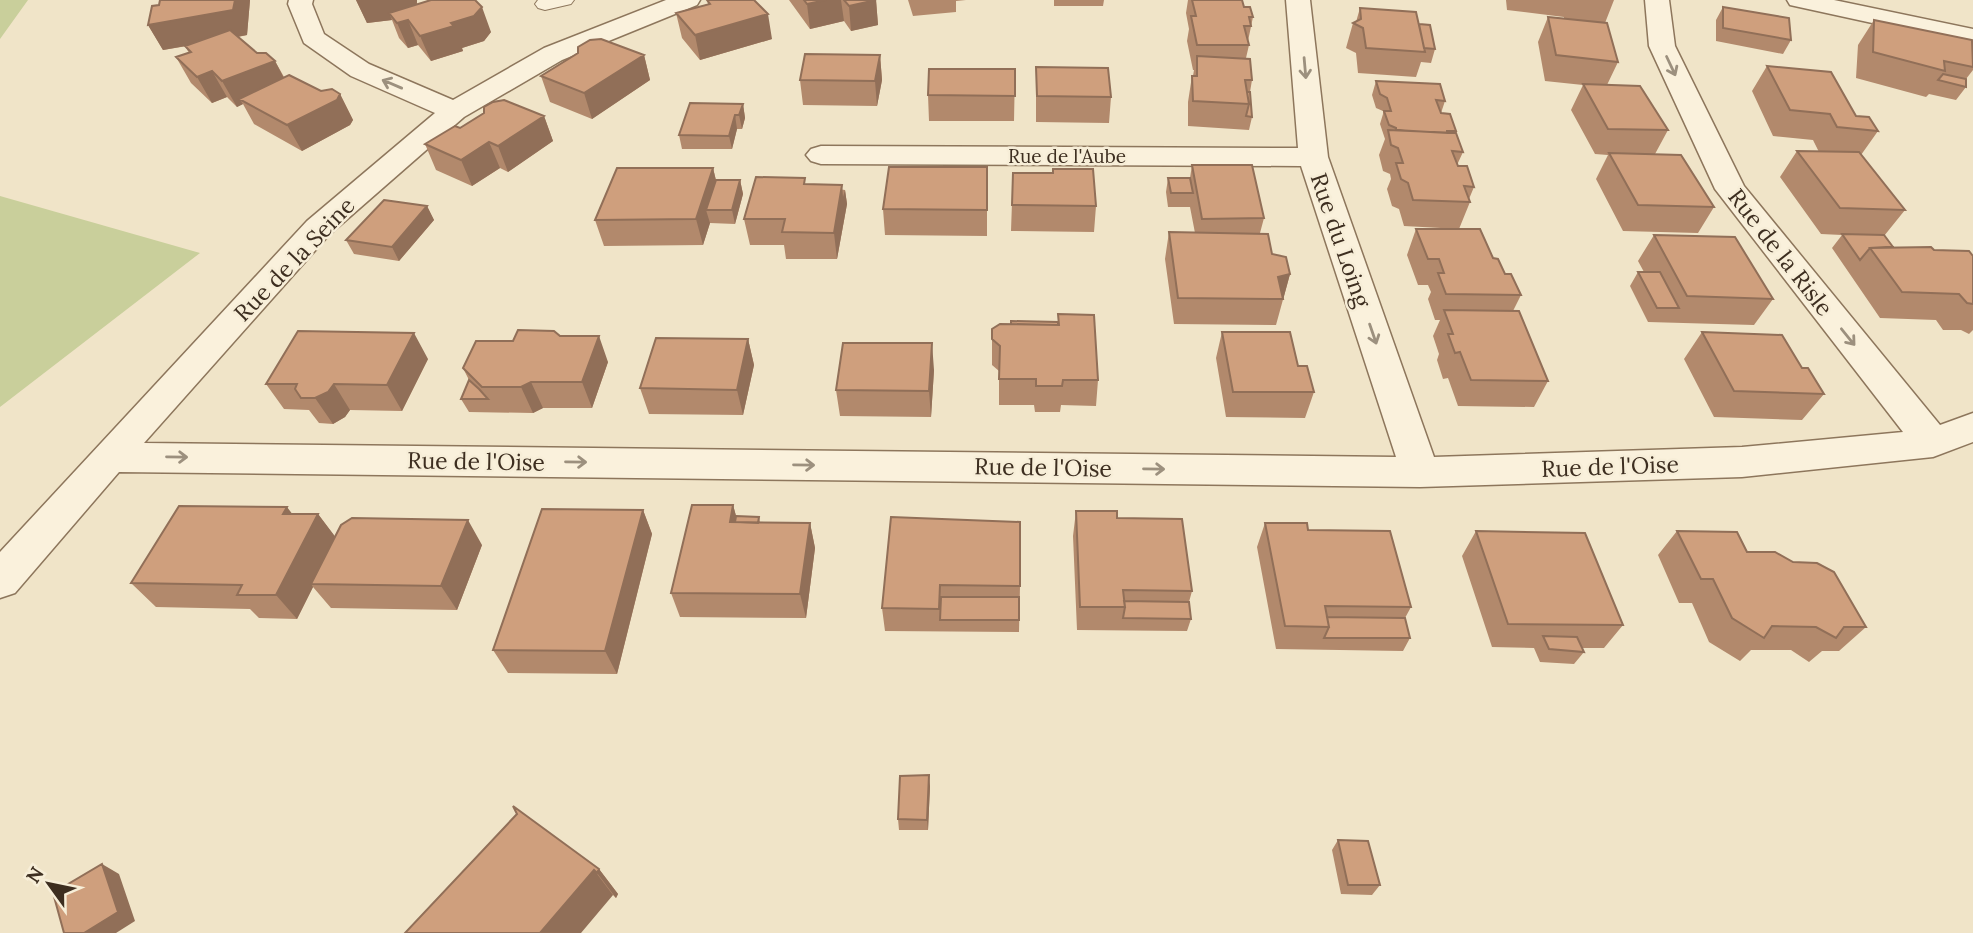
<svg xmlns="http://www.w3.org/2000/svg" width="1973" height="933" viewBox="0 0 1973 933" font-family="Lora,serif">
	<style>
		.green { fill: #c9cf9b }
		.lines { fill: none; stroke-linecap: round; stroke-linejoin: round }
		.service-casing { stroke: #8d765c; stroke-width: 2 }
		.minor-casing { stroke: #8d765c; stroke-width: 3 }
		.service { fill: #faf1dc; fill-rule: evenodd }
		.minor { fill: #faf1dc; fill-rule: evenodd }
		.wall { fill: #b2896c }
		.shaded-wall { fill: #916f58 }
		.building { fill: #cf9f7d; stroke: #916f58; stroke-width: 2 }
		.oneway { stroke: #9c907e }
		.labels { text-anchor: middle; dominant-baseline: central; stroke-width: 5; stroke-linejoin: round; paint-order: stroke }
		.far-street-label { font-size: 19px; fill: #3d2e20; stroke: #f7eed8 }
		.street-label { font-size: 23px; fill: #3d2e20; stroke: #f7eed8 }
	</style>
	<rect width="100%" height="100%" fill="#f0e4c8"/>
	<path class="green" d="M0,0H28L0,39Z
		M0,196L200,253L0,407Z"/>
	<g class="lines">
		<g class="service-casing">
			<path id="service" d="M538,0H574L571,4L545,10L538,8L535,4Z"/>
		</g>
		<g class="minor-casing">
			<path id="minor" d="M289,0H313L312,4L324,34L369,64L453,100L544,48L666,0H700L697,5L562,60L464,117L329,235L144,443L1396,457L1301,166L821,164L811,161L806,155L811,149L821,146L1298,148L1286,0H1310L1328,157L1434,457L1742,447L1903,432L1715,189L1649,46L1645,0H1669L1675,46L1744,186L1940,425L1973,413V442L1933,457L1742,477L1420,487L119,472L15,593L0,598V552L307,221L435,113L351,76L304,43L288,4Z
				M1787,0H1834L1973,29V45L1799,7L1790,5Z"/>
		</g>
		<use href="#service" class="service"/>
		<use href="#minor" class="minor"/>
	</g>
	<path class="wall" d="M160,0H250L247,35L238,37L257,53L275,61L284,77L321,91L340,94L353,120L350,125L302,151L254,124L243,104L237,107L227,97L212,103L191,83L176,57L189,53L185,46H187L163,50L148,25L159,5Z
		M356,0H417V4L491,32L484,41L462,48L463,51L431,61L418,45L408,48L399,38L392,20L367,23Z
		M707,0L772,39L700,60L682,38L676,13L708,4Z
		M789,0H876L878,25L851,31L844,21L810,29Z
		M908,0H966L956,1V12L913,16Z
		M1054,0H1104L1103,6H1054Z
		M1188,0H1242L1244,7L1253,17L1248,41L1249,45L1246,58L1252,80L1250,92L1252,117L1249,130L1188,126V102L1192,76H1193L1194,70H1193L1187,41L1189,29L1186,13Z
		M1506,0H1614L1605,23L1618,62L1607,85L1668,130L1655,154L1714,207L1698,233L1623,231L1596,179L1608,155L1595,154L1571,110L1583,85L1545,81L1538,42L1548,17L1564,19V17L1507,10Z
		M1723,7L1791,40L1783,54L1716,41V20Z
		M1360,8L1419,24L1435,49L1431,63L1421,62L1416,77L1358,73L1356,53L1346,48L1353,23L1356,22Z
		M1874,20L1973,49V70L1966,79V87L1956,100L1929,94L1926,97L1856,78L1858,45Z
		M578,53L644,55L650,80L592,119L550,102L541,76Z
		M880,55L882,80L877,106L803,105L800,80Z
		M1767,66L1856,116L1878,131L1861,155L1905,210L1884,236L1893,247L1934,250L1973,256V330L1969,334L1961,330H1943L1936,320L1880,318L1832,248L1842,235L1821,234L1780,177L1797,151L1819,152L1813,140L1773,136L1752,91Z
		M1036,67L1111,97L1109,123L1036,122Z
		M1015,69L1014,121H929L928,95Z
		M1376,81L1445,101L1441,113L1456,131V133L1463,152L1457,165L1474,187L1469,199L1470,202L1459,229L1404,226L1399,209L1392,206L1387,189L1391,179L1390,174L1383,171L1379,155L1385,139L1380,124L1383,114V111L1376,108L1372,95Z
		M743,104L745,118L742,129H737L732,149H682L679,135Z
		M544,116L553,141L508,172L500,168L472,186L436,170L425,144L460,128Z
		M1192,165L1264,218L1260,233L1272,254L1290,274L1276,325L1174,324L1165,259L1169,232L1195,233L1190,207H1168L1166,192L1168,178H1190Z
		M987,167V236L885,235L883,209Z
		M713,168L716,180H740L743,194L735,224L710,223L703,245L604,246L595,220Z
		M1013,173L1096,206L1094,232L1011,231Z
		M806,184L845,190L847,204L837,259H786L784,245H750L744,219Z
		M427,206L434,220L399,261L354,254L346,240Z
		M1416,229L1493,258L1521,295L1513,311L1548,381L1534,407L1458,406L1448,378L1443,379L1437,360L1439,354L1433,336L1440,320H1435L1428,299L1431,292L1428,285H1418L1407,255Z
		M1654,235L1773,299L1754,325L1648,322L1630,286L1638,272H1644L1638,261Z
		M1058,314L1098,380L1096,406L1061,405L1060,412H1035L1034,405H999V371L992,365V339L1058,322Z
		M1222,332L1298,366L1314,392L1305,418L1226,417L1216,358Z
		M1702,332L1802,368L1824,394L1802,420L1714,417L1684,359Z
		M560,336L608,362L592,408H543L533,413L469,412L461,399L469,380L463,368L513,341Z
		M748,339L754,365L743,415L649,414L640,388Z
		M428,359L402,411L350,410L345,417L333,424L319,423L309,410L284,409L266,384Z
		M934,370L931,417L840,416L836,390Z
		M733,505L736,516L759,517L760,523H810L815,548L806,618L680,617L671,593Z
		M643,510L652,534L617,674L508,673L493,650Z
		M1076,511L1117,518L1192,591L1189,602L1191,619L1187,631L1077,630L1073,536Z
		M292,514H318L335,537L482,545L457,610L331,608L313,587L297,619L259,618L250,609L156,607L131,583Z
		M891,517L1020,586L1019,632L885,631L882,608Z
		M1265,523L1308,530L1411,607L1405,618L1410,638L1403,651L1276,649L1257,547Z
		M1476,531L1623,625L1604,648H1582L1584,652L1574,664L1540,662L1534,648L1492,647L1462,556Z
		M1677,531L1747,552L1866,627L1839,651H1822L1809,662L1791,650H1751L1740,661L1709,642L1692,603H1679L1658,555Z
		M930,786L928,830H899L898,819Z
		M1338,840L1380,885L1372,895L1341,894L1332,850Z
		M599,869L618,894L616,898L613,895L405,933Z"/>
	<path class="shaded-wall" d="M235,0H250L247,35L163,50L148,25Z
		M356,0H417L416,17L389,13L392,20L367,23Z
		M826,0H841L844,21L810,29L807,4Z
		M876,0L878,25L851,31L849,6Z
		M482,7L491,32L484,41L462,48L463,51L431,61L420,36L451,23Z
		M768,14L772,39L700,60L695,35Z
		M408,20L418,45L408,48L397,23Z
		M644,55L650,80L592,119L584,93Z
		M880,55L882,80L877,106L875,81Z
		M275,61L288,86L239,99L243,104L237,107L222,81Z
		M212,71L227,97L212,103L197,77Z
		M340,94L353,120L350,125L302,151L287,125Z
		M743,104L745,118L742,129L739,115Z
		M735,115L737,129L732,149L729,136Z
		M544,116L553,141L508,172L498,146Z
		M489,142L500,168L472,186L461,160Z
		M713,168L719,194L706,210L710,223L703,245L696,219Z
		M740,180L743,194L735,224L732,210Z
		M842,185L843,197L845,190L847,204L837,259L834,233Z
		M427,206L434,220L399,261L392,247Z
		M1290,274L1283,300H1282L1278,277Z
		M414,333L428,359L402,411L387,385Z
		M599,336L608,362L592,408L582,382Z
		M748,339L754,365L743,415L737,390Z
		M932,343L934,370L931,417L929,391Z
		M531,382L543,408L533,413L521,387Z
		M334,384L350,410L345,417L333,424L315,398Z
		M733,505L740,530L730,522Z
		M287,507L306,532L283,514Z
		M643,510L652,534L617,674L605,651Z
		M318,514L337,539L311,584L313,587L297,619L276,595Z
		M468,520L482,545L457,610L441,586Z
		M810,523L815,548L806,618L800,594Z
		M929,775L930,786L928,830L927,820Z
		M102,864L119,874L135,921L116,933H84Z
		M599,869L618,894L616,898L597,873Z
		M594,870L613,895L581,933H540Z"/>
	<path class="building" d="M160,0H235L233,10L148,25L152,6L159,5Z
		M431,0H475L482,7L474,16L451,23L454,26L420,36L408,20L397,23L389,13Z
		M707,0H754L768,14L695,35L676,13L710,4Z
		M804,0H826L807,4Z
		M844,0H876L849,6Z
		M1192,0H1242L1244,7H1250L1253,17H1249L1251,26H1244L1249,45H1197L1191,16H1196Z
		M1723,7L1789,18L1791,40L1723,28Z
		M1360,8L1416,12L1425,52L1366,48L1363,28L1353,23L1361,19Z
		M1548,17L1607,23L1618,62L1556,55Z
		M1874,20L1972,40L1973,67L1944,61L1945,71L1873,52Z
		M1419,24L1430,25L1435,49L1424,48Z
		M230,30L257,53H266L275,61L222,81L212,71L197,77L176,57L191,52L185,46Z
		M601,39L644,55L584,93L541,76L578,53V47L590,40Z
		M805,54L880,55L875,81L800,80Z
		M1197,56L1250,59L1252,80H1245L1249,104L1193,101L1192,76H1197Z
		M1767,66L1831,72L1856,116L1869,117L1878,131L1837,127L1830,114L1790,110Z
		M1036,67L1108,68L1111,97L1037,96Z
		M929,69H1015V96L928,95Z
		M1943,74L1966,79V87L1938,80Z
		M289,75L321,91L332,89L340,94L337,100L287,125L239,99Z
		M1376,81L1440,84L1445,101L1436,100L1441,113L1450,114L1456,131H1447V133L1396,130V128L1389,125L1384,111H1391L1387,98L1380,94Z
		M1583,84L1640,86L1668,130L1608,129Z
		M1247,92H1250L1252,117L1246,116L1249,104Z
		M504,100L544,116L498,146L489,142L461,160L425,144L455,126L460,128L484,113V107L493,102Z
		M690,103L743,104L739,115H735L729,136L679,135Z
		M1388,130L1456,133L1463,152L1452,151L1458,166H1467L1474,187L1464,186L1470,202L1413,200L1408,183L1401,179L1396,163H1403L1398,148L1391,145Z
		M1797,151L1859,152L1905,210L1840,208Z
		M1609,153L1681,155L1714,207L1638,205Z
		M1192,165H1252L1264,218L1202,219Z
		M889,167H987V210L883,209Z
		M617,168H713L696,219L595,220Z
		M1053,169H1093L1096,206L1012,205L1013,173H1053Z
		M756,177L805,178L804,184L842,185L834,233L782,232L785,219H744Z
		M1168,178H1190L1193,193H1171Z
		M716,180H740L732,210H706Z
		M384,200L427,206L392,247L346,240Z
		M1416,229H1480L1493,258L1498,259L1505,274H1511L1521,295L1446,294L1438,273H1444L1439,259H1428Z
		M1169,232L1268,234L1272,254L1286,257L1290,274L1278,277L1283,299L1178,298Z
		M1842,234L1884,235L1893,247L1870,248L1860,260Z
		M1654,235L1735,237L1773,299L1687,296Z
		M1931,247L1934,250L1969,251L1973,256V304L1967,303L1959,294L1902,292L1870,248Z
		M1638,272H1660L1679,308H1657Z
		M1444,310L1519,311L1548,381L1471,380L1460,352L1455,353L1448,334H1453Z
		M1058,314L1094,315L1098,380H1063L1062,386H1036V379H999L1000,346L992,339V329L1000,324L1059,325Z
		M1011,321L1058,322V325L1011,324Z
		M518,330L554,331L560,336H599L582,382H531L521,387H482L463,368L476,341H513Z
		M298,331L414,333L387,385L334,384L328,392L315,398H301L295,389L297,384H266Z
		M1222,332H1290L1298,366H1307L1314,392H1233Z
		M1702,332L1782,335L1802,368H1808L1824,394L1734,391Z
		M656,338L748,339L737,390L640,388Z
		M843,343H932L929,391L836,390Z
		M469,380L479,389L488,399H461Z
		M692,505H733L730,522L810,523L800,594L671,593Z
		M179,506L287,507L283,514H318L276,595H237L242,585L131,583Z
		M542,509L643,510L605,651L493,650Z
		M1076,511H1117V518L1182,519L1192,591L1123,590L1125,607H1080Z
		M736,516L759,517L758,523L735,522Z
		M891,517L1020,522V586L940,585L939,609L882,608Z
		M352,518L468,520L441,586L311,584L341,525Z
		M1265,523H1307L1308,530L1390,531L1411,607L1325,606L1329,627L1285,626Z
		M1476,531L1585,533L1623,625L1508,624Z
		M1677,531L1737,532L1747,552H1775L1793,562L1817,563L1834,572L1866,627H1844L1836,638L1816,627L1772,626L1764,638L1732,618L1713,579H1701Z
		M941,597H1019V620H940Z
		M1124,601L1189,602L1191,619L1123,618L1125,607Z
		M1327,617L1405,618L1410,638H1324L1329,627Z
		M1543,636L1577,637L1584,652L1549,649Z
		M929,775L927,820L898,819L900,776Z
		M513,806L599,869L597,873L594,870L540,933H405L517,814Z
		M1338,840L1368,841L1380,885H1348Z
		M102,864L118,912L84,933H64L53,893Z"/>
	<defs><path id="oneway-shaft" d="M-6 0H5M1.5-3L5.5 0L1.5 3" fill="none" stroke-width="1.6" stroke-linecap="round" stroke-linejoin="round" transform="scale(1.75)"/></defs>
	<g class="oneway">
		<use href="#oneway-shaft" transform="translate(1671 66) rotate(65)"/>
		<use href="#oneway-shaft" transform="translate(1305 68) rotate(85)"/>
		<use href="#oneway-shaft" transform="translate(392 84) rotate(-157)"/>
		<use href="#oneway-shaft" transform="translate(1373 334) rotate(71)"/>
		<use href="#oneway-shaft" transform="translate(1848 337) rotate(51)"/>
		<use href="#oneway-shaft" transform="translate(177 457) rotate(1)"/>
		<use href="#oneway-shaft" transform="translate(576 462) rotate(1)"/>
		<use href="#oneway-shaft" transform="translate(804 465) rotate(1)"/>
		<use href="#oneway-shaft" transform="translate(1154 469) rotate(1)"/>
	</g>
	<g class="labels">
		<g class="far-street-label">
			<text x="1067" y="156">Rue de l'Aube</text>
		</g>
		<g class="street-label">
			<text transform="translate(1341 240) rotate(71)">Rue du Loing</text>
			<text transform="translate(1781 252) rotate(52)">Rue de la Risle</text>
			<text transform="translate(294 259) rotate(-46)">Rue de la Seine</text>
			<text transform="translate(476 461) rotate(1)">Rue de l'Oise</text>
			<text transform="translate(1610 466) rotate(-2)">Rue de l'Oise</text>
			<text transform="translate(1043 467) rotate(1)">Rue de l'Oise</text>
		</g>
	</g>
	<g transform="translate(49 884) rotate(303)" stroke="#f7eed8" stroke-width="5" paint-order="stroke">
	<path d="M0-5L12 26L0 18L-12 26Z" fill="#3d2e20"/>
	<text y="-10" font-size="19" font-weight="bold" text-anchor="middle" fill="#3d2e20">N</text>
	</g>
</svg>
